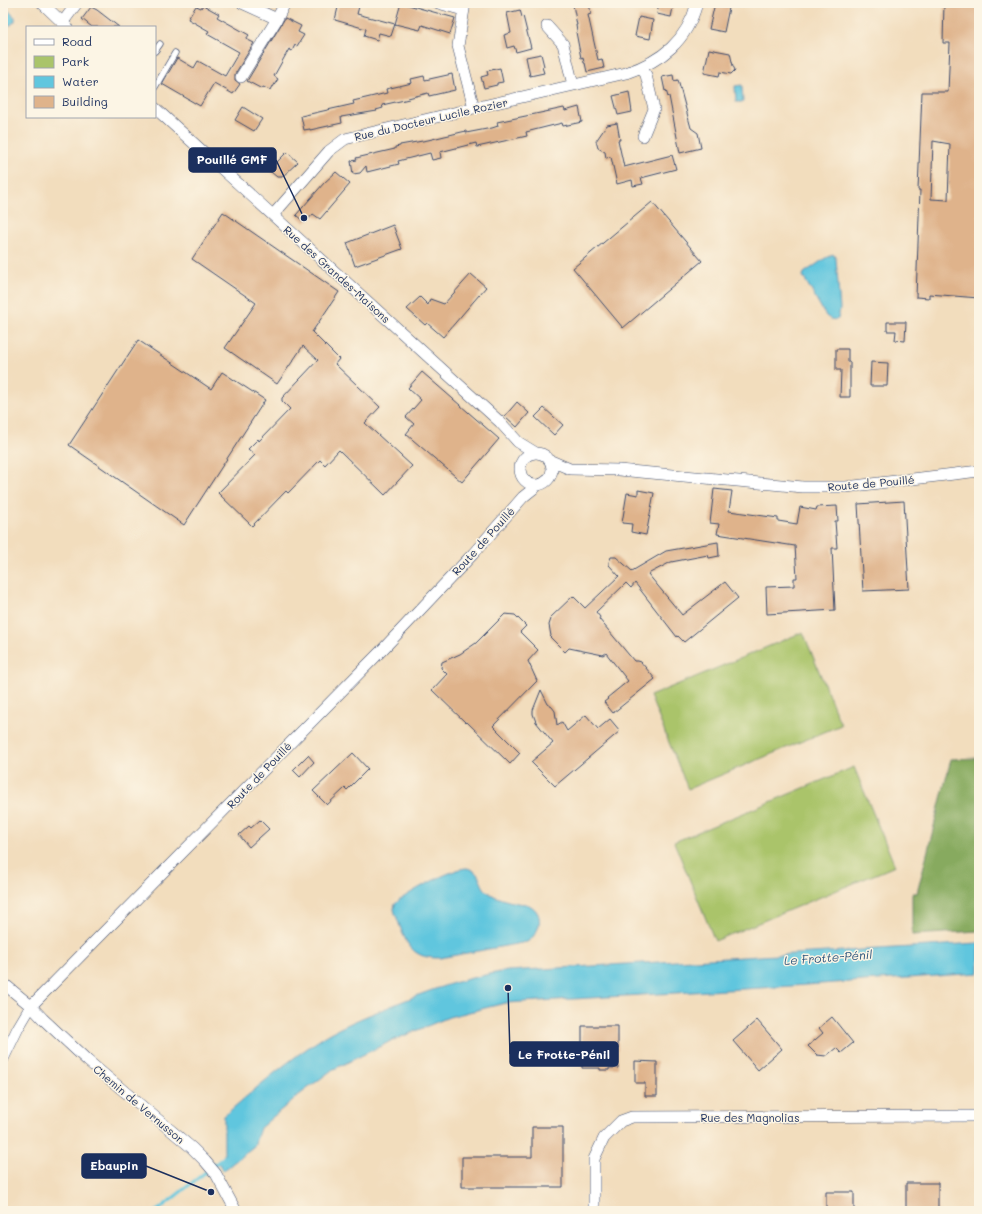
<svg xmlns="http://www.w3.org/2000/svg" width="982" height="1214" viewBox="0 0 982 1214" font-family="Mali,sans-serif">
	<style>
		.green { fill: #aac46a; stroke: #627a64 }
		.forest { fill: #87aa5e; stroke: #516c5e }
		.water { fill: #61c6de; stroke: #3e7a9e }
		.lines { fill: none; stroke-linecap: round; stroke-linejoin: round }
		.stream { stroke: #61c6de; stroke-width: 3.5 }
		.building { fill: #dfb38b; fill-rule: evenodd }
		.lane-casing { stroke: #3b496c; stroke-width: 7 }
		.street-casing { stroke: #3b496c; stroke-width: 12 }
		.lane { stroke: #fff; stroke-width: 5.5 }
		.street { stroke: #fff; stroke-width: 11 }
		.labels { text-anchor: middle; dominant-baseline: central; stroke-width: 3; stroke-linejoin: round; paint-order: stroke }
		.street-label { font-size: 11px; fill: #1b2f5e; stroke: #fcf5e5 }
		.water-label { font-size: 12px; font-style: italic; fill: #2c557e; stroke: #fcf5e5 }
		.leader { fill: none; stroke: #1b2f5e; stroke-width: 1.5 }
		.callout-dot { fill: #1b2f5e; stroke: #fcf5e5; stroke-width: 1.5 }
		.callout { fill: #1b2f5e; stroke: #1b2f5e; stroke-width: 1.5 }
		.callout-label { font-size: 12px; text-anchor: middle; font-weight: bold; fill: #fff }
	</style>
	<rect width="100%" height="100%" fill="#fcf5e5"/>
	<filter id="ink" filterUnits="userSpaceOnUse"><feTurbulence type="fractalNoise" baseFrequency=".025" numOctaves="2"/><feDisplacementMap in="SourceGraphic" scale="8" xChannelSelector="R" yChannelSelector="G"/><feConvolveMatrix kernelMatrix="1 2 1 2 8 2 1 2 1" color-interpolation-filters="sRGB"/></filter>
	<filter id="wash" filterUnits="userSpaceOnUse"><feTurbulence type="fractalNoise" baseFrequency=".012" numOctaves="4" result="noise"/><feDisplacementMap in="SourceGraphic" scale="16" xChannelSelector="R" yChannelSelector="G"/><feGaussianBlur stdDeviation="0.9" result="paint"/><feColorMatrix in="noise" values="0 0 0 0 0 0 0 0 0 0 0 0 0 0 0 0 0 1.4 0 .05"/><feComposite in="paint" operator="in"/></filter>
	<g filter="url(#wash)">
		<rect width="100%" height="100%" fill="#f2ddbd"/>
		<path class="green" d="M803,632L841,725L688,789L650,696Z
			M854,767L895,866L715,941L674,842Z"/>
		<path class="forest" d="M979,758V931L912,935V893H917L951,759Z"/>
		<path class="water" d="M3,5L15,17V21L11,25H3Z
			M742,85L743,102H736L735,86Z
			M833,254L836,259L840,309L838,319C833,320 831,320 826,316L803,276L804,273L824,259Z
			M467,868C483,872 478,885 488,892C495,898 508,901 517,903C521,904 525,903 529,905C546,914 540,933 527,942L440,958C407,959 405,938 395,913L394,909L395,904C405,894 453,868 467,868Z
			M979,943V973L777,987L505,1003L449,1017L389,1042L332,1070L295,1098L260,1128L254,1146L223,1171L218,1162L224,1158V1116C256,1088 288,1060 324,1037C342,1026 364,1017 384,1009C424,992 464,977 508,971Z"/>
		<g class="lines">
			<path class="stream" d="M157,1211L228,1154"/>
		</g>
		<g id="blocks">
			<path class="building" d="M339,3H360L357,14L395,24L391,36L379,33L377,40L364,36L366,29L335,20Z
				M401,3L455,18L450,34L422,25L420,30L395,24Z
				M574,3H589L591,14L588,15L598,60L602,59L604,68L587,72L585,63H584L583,57L581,58L576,32H577L576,25H577L573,5L574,4Z
				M659,3H674L671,17L657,14Z
				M715,3H730L724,32L709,29Z
				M944,3H979V298L929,294V298L916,297L920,190H918L922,92H948L950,43H943ZM933,141L950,144L948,200L931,199Z
				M203,5L219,14L217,17L249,35L246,39L254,43L235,74V80L240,84L233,94L214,83L200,106L162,84L177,58L194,68L198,61L225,76L239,52L207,34L209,31L188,19L196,6L201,8Z
				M91,7L97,10L119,27H92L82,19Z
				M520,10L522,17L523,16L531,48L516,52L514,46L507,48L504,35L511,33L507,13Z
				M639,17L653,20L650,39L635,36Z
				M285,18L301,26L298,32L304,35L297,46L295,45L292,51L289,49L274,76L278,79L273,87L272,86L270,90L263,87L262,89L247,81Z
				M709,49L730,53L733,66L735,70L731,74L720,72L719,76L704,73Z
				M541,54L544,66L542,67L544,73L530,76L526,57Z
				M500,68L503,82L497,83V85L484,88L481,77L488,75L487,71Z
				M452,74L455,90L429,96L428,93L408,98L409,99L382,105L383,108L376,110L377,111L341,117L342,123L310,130V129L304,130L301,116L354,104L353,101L387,93L386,89L412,83L411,79L424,76L425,80Z
				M673,75L674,81L678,80L691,128L698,133L701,148L680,153L669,96L668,97L666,90L665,91L662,77Z
				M629,92L632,112L618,115L613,96Z
				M243,107L262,119L254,131L235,120Z
				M579,107L582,122L563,126L562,123L526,132L527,136L477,147L476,143L440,152L441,158L432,160L430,153L398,161L399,164L367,172L366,166L360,173L353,174L351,161L357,160L356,158L395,149V147L400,146V145L428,140L466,131V133L492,128L498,126L497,122L564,108L565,111Z
				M617,123L620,140H618L624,167L672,155L676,169L641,178L643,184L633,186L632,180L617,184L611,157L606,158L605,152L598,148L596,141L607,125Z
				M287,152L298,162L282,177H277L271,172V168Z
				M336,172L350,184L320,219L313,214L305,223L296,215L324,183Z
				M652,202L702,261L623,328L573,268Z
				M223,212L339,292L312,332L339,359L335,364L380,407L365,423L412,466L385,495L339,450L325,465L320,460L288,493L286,491L252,526L218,493L255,455L248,449L258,439L259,441L290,409L282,401V398L318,360L303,346L277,384L225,348L256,303L192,259Z
				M393,225L402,249L355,266L347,243Z
				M471,274L486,287L443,337L427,323L425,325L407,309L420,297L428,305L430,299L444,304Z
				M887,322H906L905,341L895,340L896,331H887Z
				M138,340L211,389L222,372L265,400L184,525L69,445Z
				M836,349H848V362H850V397H840L841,370H836Z
				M871,362L888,363L887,386H870Z
				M422,372L499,439L462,482L406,434L414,424L406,417L421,400L408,388Z
				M517,402L529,413L517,427L505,416Z
				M544,408L563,425L554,435L535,417Z
				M714,489L732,491L729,511L778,518V521L797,524L800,507L816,510L817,507L837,506L838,521H835L837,548H832L835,610L767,614L766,587L794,586V578H797L795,546L717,534L719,524L710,523Z
				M638,490L654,493L646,535L631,532L632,524L622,523L627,493L638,495Z
				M904,501L909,589L863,591L858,504Z
				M718,542L719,556L709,558L708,555L671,562L648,574L682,615L725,582L738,598L684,642L678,636L677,637L635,583L631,588L626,583L596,612L600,617L599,619L634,661H638L641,662L655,679L613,713L604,702L608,699L607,698L628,681L606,653L603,655L569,648L565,652L550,637L551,636L549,625L551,619L550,618L573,596L585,608L619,576L609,565V562L611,557H616L632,571L666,551Z
				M505,614L515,615L526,626L520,632L538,650L528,661L537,681L493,726L520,753L510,764L467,722L466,723L432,690L447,674L441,668L442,662L460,654L476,643Z
				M541,690L548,704L552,707L555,711L557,725L562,722L567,731L586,715L598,729L610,719L620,731L555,786L531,762L553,743L536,722L533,714V710Z
				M353,753L368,769L347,790L345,788L327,805L313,791Z
				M308,755L314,762L300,777L293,770Z
				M260,820L269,829L249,847L239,835L249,826L251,828Z
				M832,1017L853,1043L841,1053L836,1048L826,1056L817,1055L808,1046L823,1033L819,1028Z
				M757,1020L782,1049L758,1070L733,1041Z
				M582,1026H618V1068H609V1070H600V1068H582Z
				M635,1061L657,1062V1096H645V1083H635Z
				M532,1127H563V1187H462V1157H532Z
				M906,1183H938V1211H906Z
				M826,1192H854V1211H826Z"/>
		</g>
	</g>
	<g filter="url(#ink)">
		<use href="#blocks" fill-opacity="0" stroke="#3b496c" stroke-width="1"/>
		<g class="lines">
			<g class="lane-casing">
				<path id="lane" d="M155,51L160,44
					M155,87L175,53"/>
			</g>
			<g class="street-casing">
				<path id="street" d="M42,3L67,27
					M242,3L277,19L285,3
					M438,3L463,10
					M465,3L458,46L474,108
					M63,22L77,3
					M547,26L563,44L573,85
					M642,68L646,75L654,109L643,136
					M241,77L277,19
					M155,108L500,422L518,442L536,453
					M273,215L329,151L345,139L474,108L626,73C662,61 687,41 697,3
					M520 469a16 16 0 1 1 32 0a16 16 0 1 1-32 0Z
					M549,460L570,469L619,470L803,487H846L979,471
					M3,983L31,1006L43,1019L88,1061L192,1148L205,1161L216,1174L236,1211
					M3,1059L18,1028L31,1006L383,649L473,554L523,497L538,485
					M594,1211V1159L604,1138L621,1121L632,1117L979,1116"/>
			</g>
			<use href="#lane" class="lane"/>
			<use href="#street" class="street"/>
		</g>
	</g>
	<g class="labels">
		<g class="street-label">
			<text transform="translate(431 119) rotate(-13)">Rue du Docteur Lucile Rozier</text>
			<text transform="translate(337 274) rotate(42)">Rue des Grandes-Maisons</text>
			<text transform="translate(871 483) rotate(-5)">Route de Pouillé</text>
			<text transform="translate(483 541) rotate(-48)">Route de Pouillé</text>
			<text transform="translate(259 775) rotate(-46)">Route de Pouillé</text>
			<text transform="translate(139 1104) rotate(40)">Chemin de Vernusson</text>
			<text x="750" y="1117">Rue des Magnolias</text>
		</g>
		<g class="water-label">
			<text transform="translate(828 957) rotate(-4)">Le Frotte-Pénil</text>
		</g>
	</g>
	<path class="leader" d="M304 218L276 160M508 988L510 1054M211 1192L146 1166"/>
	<g class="callout-dot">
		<circle cx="304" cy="218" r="4"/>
		<circle cx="508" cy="988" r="4"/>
		<circle cx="211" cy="1192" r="4"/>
	</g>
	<g class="callout">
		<rect x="189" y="148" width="87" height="24" rx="4"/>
		<rect x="510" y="1042" width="108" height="24" rx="4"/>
		<rect x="82" y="1154" width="64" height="24" rx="4"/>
	</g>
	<g class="callout-label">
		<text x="232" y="164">Pouillé GMF</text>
		<text x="564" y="1059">Le Frotte-Pénil</text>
		<text x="114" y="1170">Ebaupin</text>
	</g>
	<rect width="982" height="1214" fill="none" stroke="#fcf5e5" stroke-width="16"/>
	<rect x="26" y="26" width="130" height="92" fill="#fcf5e5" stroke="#a2a6af"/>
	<rect x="34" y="39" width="20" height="6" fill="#ffffff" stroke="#a2a6af"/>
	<text x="62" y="46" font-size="12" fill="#1b2f5e">Road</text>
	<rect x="34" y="56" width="20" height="12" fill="#aac46a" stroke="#a2a6af"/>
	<text x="62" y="66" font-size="12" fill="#1b2f5e">Park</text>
	<rect x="34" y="76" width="20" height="12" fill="#61c6de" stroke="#a2a6af"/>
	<text x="62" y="86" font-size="12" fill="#1b2f5e">Water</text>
	<rect x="34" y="96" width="20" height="12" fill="#dfb38b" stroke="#a2a6af"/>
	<text x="62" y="106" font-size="12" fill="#1b2f5e">Building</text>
</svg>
